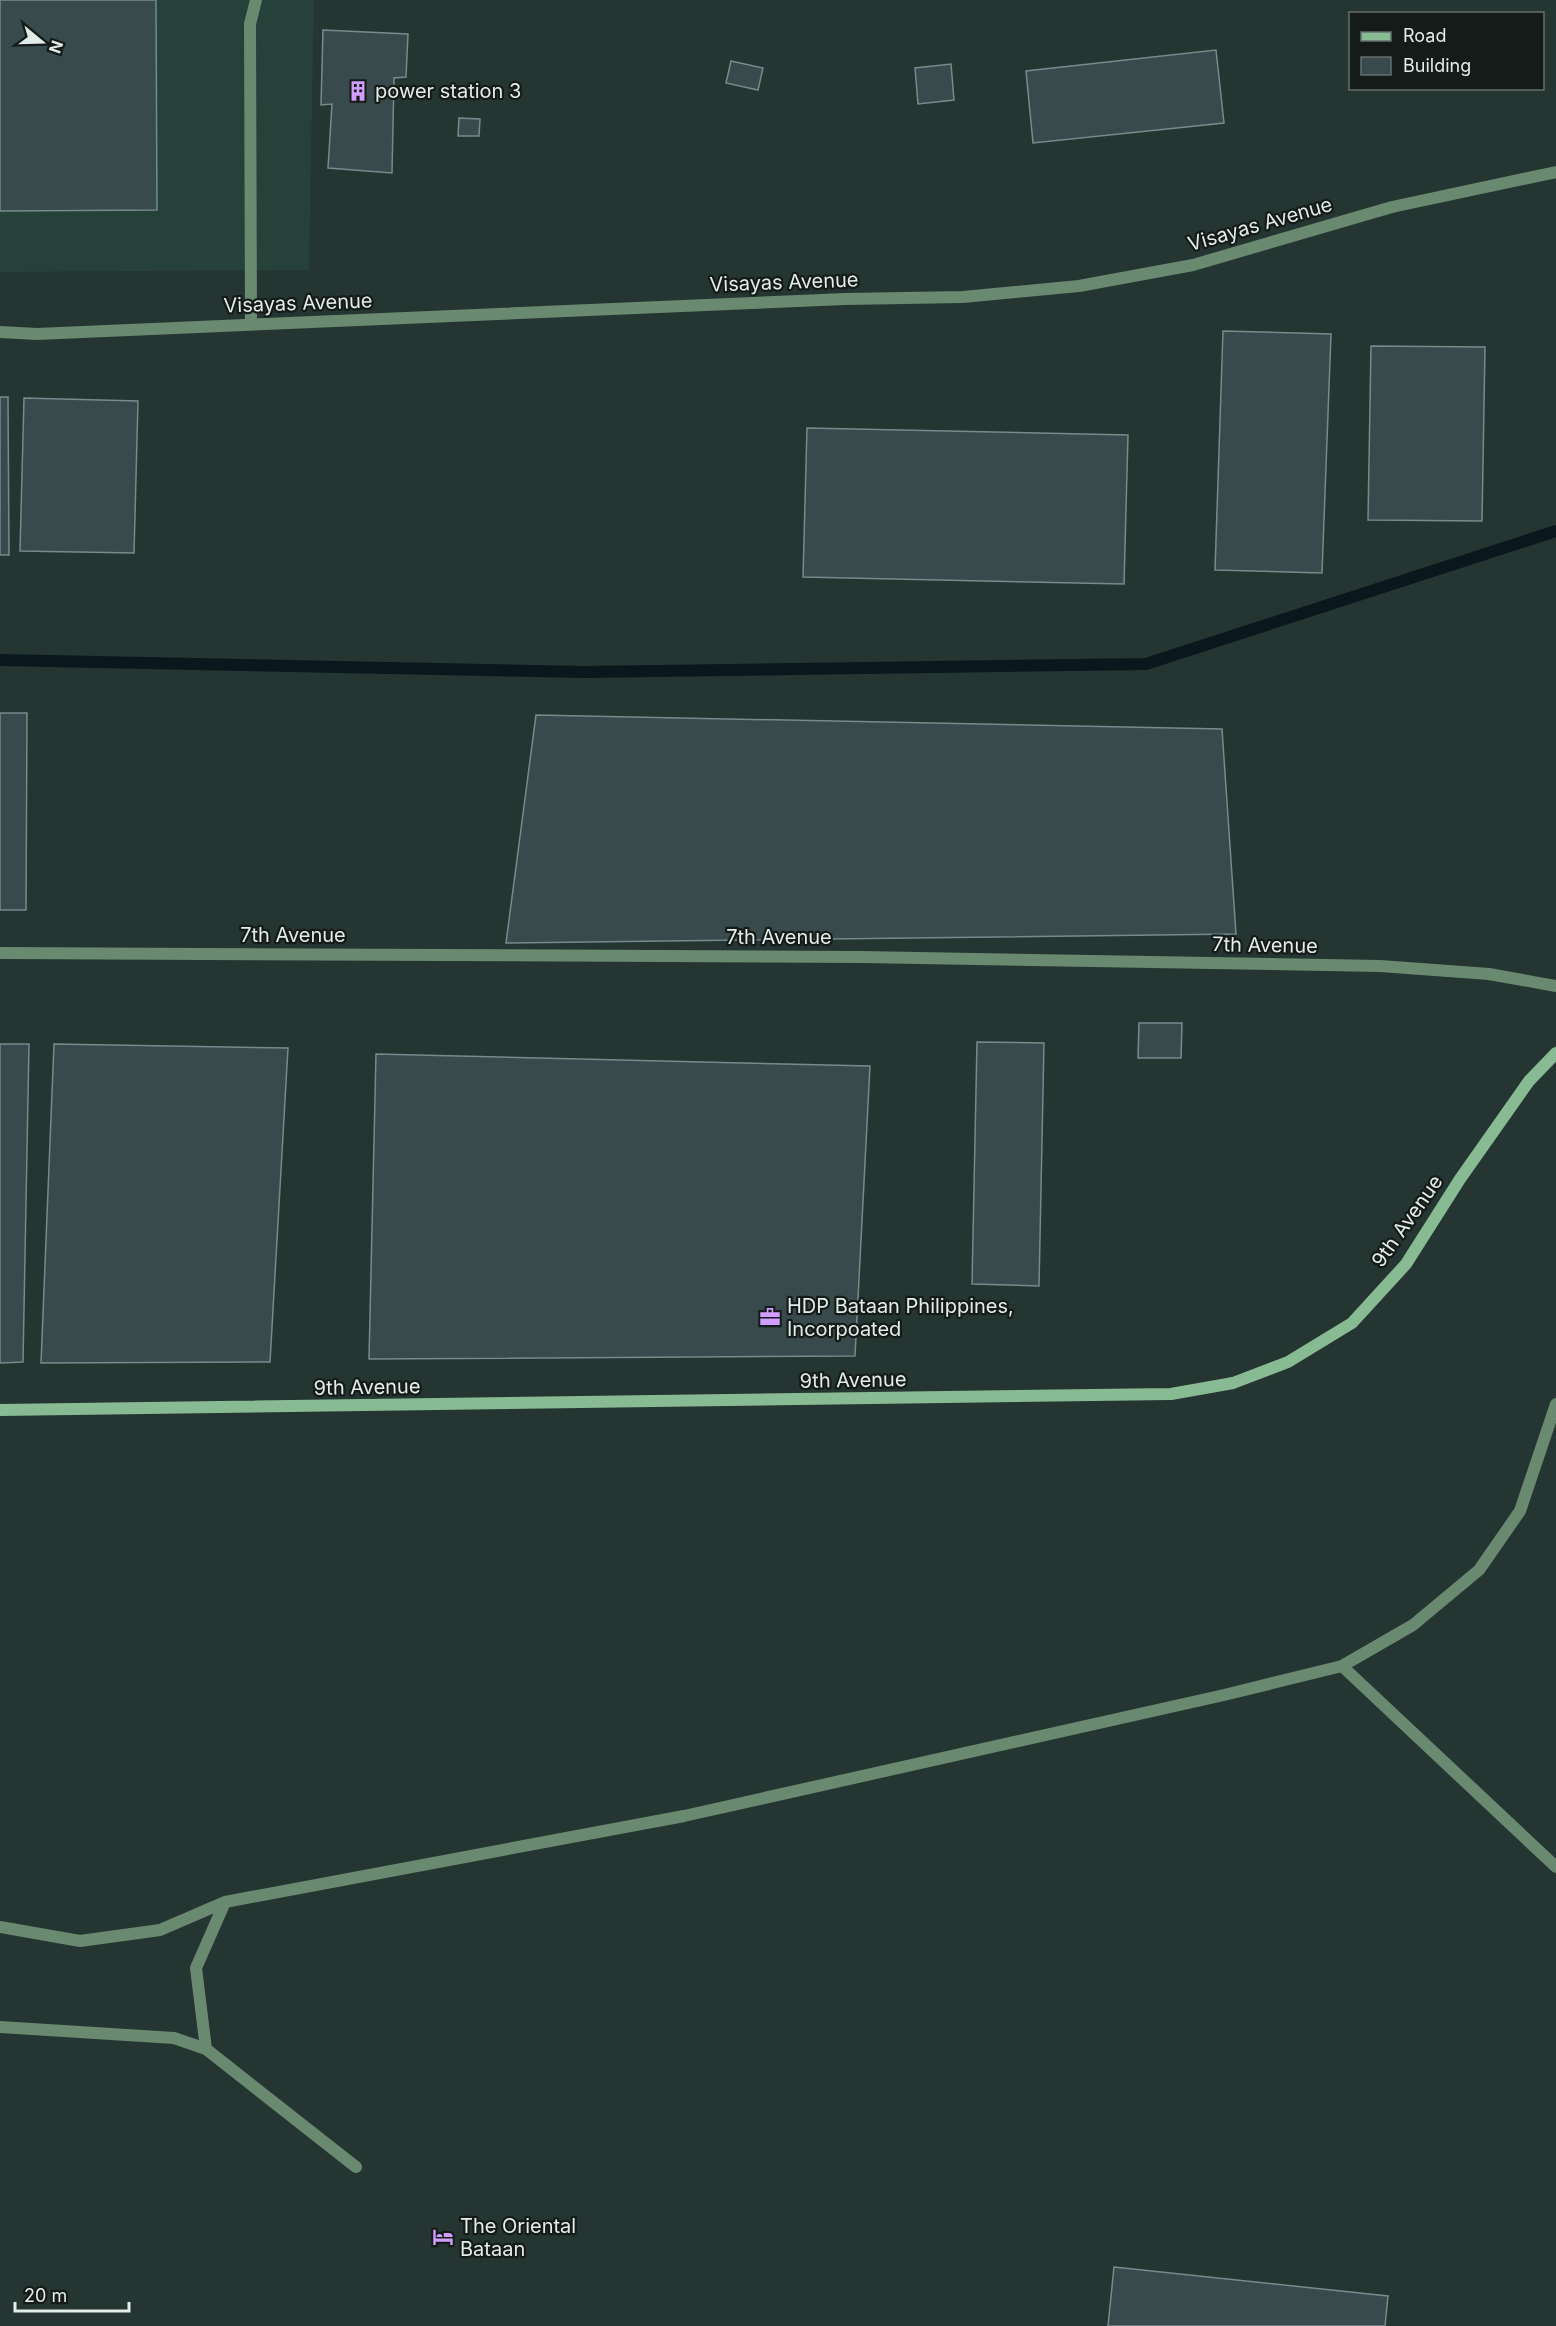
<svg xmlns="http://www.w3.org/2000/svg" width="1556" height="2326" viewBox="0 0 1556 2326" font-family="Inter,sans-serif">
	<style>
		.built { fill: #26403a }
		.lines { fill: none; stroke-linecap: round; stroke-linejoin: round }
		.stream { stroke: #0a181e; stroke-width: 12 }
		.building { fill: #384a4c; stroke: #778b8d; stroke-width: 1.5 }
		.lane { stroke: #698970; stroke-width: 12 }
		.street { stroke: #698970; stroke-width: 12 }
		.secondary { stroke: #88bb94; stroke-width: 12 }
		.labels { text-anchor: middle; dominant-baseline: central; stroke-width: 4.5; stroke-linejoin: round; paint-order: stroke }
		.poi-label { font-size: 20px; fill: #e2ece9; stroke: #141b19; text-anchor: start }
		.street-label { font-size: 20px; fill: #e2ece9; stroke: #141b19 }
	</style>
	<rect width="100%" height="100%" fill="#253531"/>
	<path class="built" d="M0,0H314L309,270L0,272Z"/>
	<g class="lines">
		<path class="stream" d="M0,660L584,672L1146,664L1556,531"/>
	</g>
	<path class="building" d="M0,0H156L157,210L0,211Z
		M323,30L408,34L406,77L394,78L392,173L328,168L332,104L321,105Z
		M1216,50L1224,123L1033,143L1026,71Z
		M731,61L763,68L758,90L726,83Z
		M951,64L954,100L918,104L915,68Z
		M459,118L480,119L479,136H458Z
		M1223,331L1331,334L1322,573L1215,570Z
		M1371,346L1485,347L1482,521L1368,520Z
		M0,397H8L9,555H0Z
		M24,398L138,401L134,553L20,551Z
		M807,428L1128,435L1124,584L803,577Z
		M0,713H27L26,910H0Z
		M536,715L1222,729L1236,934L506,943Z
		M1139,1023H1182L1181,1058H1138Z
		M977,1042L1044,1043L1039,1286L972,1284Z
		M0,1044H29L23,1362L0,1363Z
		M54,1044L288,1048L270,1362L41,1363Z
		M376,1054L870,1066L855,1356L369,1359Z
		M1114,2267L1388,2296L1385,2326H1108Z"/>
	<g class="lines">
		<path class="lane" d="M251,324L250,24L256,0
			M1342,1666L1556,1867
			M0,1927L80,1941L160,1930L225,1902
			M0,2027L174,2038L206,2049
			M356,2167L206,2049L196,1968L225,1902L684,1816L1224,1695L1342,1666L1413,1625L1479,1570L1520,1511L1556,1404"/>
		<path class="street" d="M0,332L37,334L845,299L963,297L1079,286L1193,265L1392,207L1556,172
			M0,953L862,957L1380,966L1489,974L1556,986"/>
		<path class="secondary" d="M0,1410L1171,1394L1233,1383L1288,1362L1352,1323L1406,1264L1460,1179L1529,1081L1556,1053"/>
	</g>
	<defs>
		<g id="building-bare" transform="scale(1.62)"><path d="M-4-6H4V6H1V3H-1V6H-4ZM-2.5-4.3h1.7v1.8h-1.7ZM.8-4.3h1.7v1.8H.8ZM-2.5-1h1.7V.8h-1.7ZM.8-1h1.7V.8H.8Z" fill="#d19dfe" stroke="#141b19" stroke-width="2.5" paint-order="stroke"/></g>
		<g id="office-bare" transform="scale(1.62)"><path d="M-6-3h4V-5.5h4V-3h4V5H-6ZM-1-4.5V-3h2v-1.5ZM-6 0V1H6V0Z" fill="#d19dfe" stroke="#141b19" stroke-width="2.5" paint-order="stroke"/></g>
		<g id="hotel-bare" transform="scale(1.62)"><path d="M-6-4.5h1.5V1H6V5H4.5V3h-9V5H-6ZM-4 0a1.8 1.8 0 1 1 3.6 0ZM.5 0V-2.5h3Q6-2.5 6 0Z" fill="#d19dfe" stroke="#141b19" stroke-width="2.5" paint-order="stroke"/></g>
	</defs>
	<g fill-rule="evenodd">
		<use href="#building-bare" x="358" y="91"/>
		<use href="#office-bare" x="770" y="1317"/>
		<use href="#hotel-bare" x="443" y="2237"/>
	</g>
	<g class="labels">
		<g class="poi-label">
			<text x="375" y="91">power station 3</text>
			<text x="787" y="1306">HDP Bataan Philippines,<tspan x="787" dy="23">Incorpoated</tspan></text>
			<text x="460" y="2226">The Oriental<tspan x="460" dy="23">Bataan</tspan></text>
		</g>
		<g class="street-label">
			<text transform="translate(1260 224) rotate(-16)">Visayas Avenue</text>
			<text transform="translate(784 282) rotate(-2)">Visayas Avenue</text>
			<text transform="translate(298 303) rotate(-2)">Visayas Avenue</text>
			<text x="293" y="935">7th Avenue</text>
			<text x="779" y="937">7th Avenue</text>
			<text transform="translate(1265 945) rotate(1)">7th Avenue</text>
			<text transform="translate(1407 1221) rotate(-55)">9th Avenue</text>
			<text transform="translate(853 1380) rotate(-1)">9th Avenue</text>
			<text transform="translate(367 1387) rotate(-1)">9th Avenue</text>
		</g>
	</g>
	<rect x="1349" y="12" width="195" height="78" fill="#141b19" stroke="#666f6c" stroke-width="1.5"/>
	<rect x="1361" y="32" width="30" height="9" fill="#88bb94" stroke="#666f6c" stroke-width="1.5"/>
	<text x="1403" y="42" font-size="18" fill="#e2ece9">Road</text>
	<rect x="1361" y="57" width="30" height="18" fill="#384a4c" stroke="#666f6c" stroke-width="1.5"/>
	<text x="1403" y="72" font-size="18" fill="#e2ece9">Building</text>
	<g transform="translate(42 42) rotate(109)" stroke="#141b19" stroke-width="4.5" paint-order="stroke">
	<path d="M0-4.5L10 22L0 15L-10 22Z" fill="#e2ece9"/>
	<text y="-9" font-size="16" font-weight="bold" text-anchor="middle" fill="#e2ece9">N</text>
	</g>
	<path d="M15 2302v9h114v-9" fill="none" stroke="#e2ece9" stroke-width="3"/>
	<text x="24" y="2302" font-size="18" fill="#e2ece9" stroke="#141b19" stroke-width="4.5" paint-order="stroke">20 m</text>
</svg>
